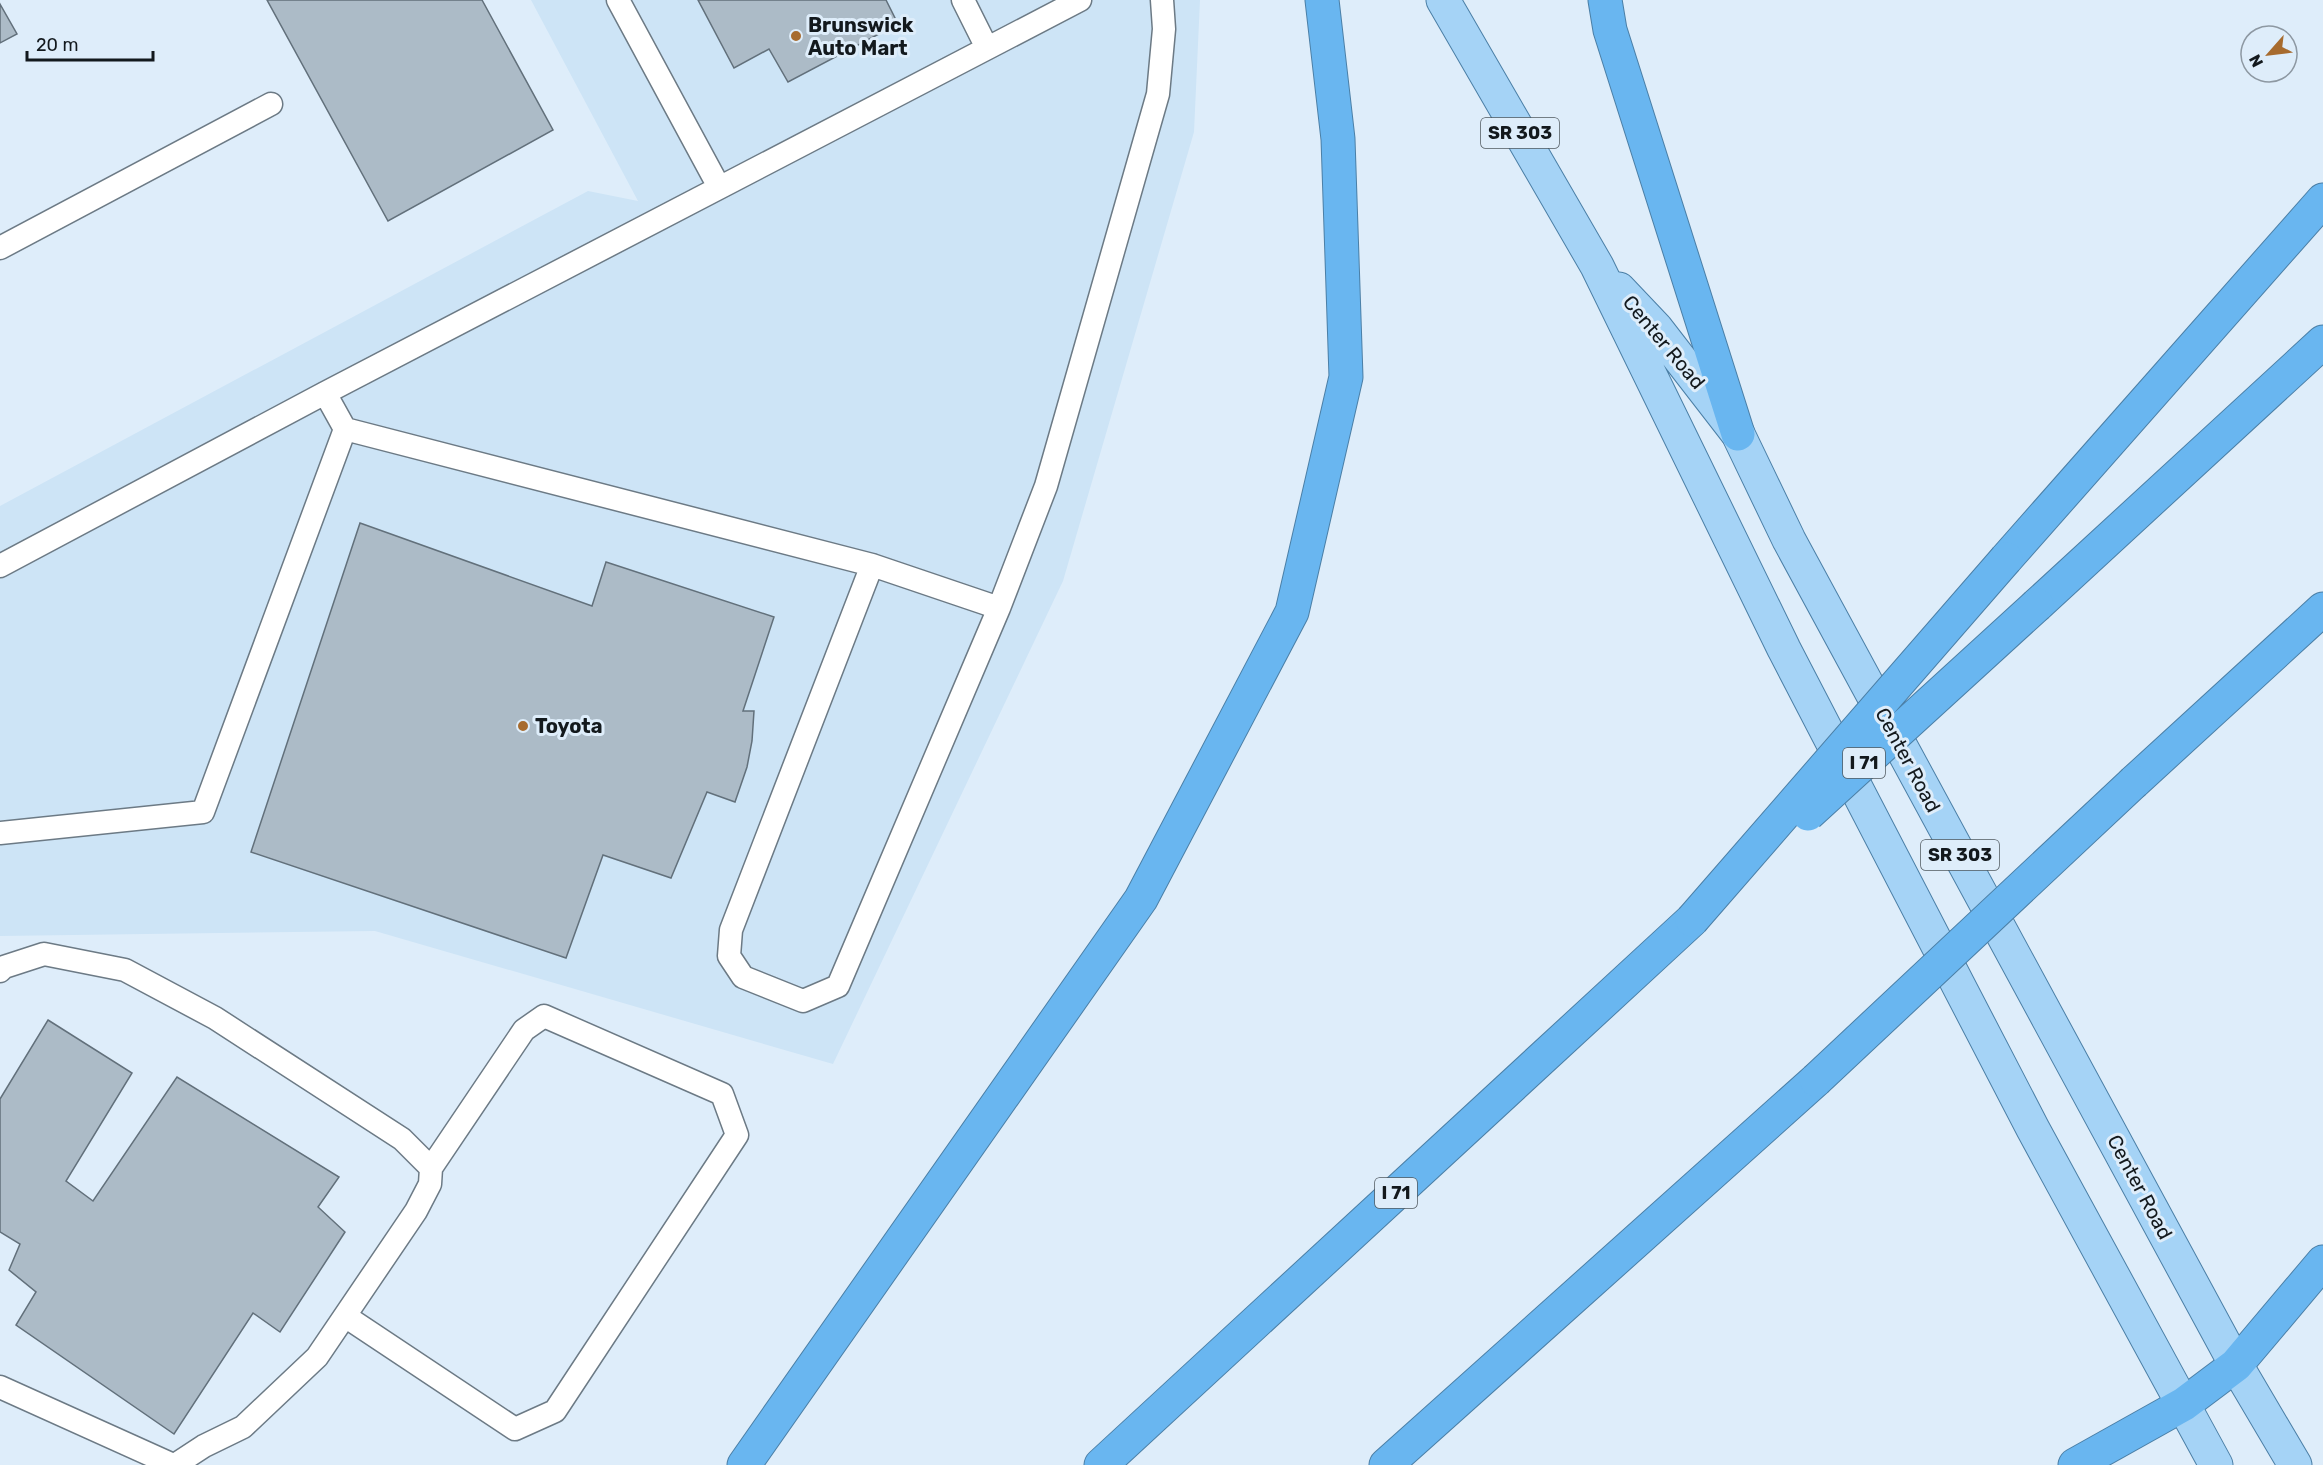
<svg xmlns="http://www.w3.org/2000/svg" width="2323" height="1465" viewBox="0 0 2323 1465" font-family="Rubik,sans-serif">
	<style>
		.built { fill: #cde4f6 }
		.building { fill: #acbbc7; stroke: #62707b; stroke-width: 1.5 }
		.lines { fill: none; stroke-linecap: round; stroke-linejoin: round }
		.lane-casing { stroke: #6c7a85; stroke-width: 25 }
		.primary-casing { stroke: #4b7fa6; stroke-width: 35 }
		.highway-casing { stroke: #4b7fa6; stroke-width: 35 }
		.lane { stroke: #fff; stroke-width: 22 }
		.primary { stroke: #a5d3f6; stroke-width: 33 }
		.highway { stroke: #69b6f0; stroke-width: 33 }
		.highway-bridge-casing { stroke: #4b7fa6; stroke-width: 35; stroke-linecap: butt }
		.highway-bridge { stroke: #69b6f0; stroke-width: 33 }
		.poi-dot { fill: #a76b2e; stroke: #deedfa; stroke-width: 2 }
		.labels { text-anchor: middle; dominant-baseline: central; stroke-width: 6; stroke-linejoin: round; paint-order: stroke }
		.shield { fill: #deedfa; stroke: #50595f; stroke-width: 1.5 }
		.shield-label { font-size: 18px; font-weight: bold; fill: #13191d }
		.poi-label { font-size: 20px; font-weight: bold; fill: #13191d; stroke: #deedfa; text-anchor: start }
		.street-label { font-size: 20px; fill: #13191d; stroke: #deedfa }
	</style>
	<rect width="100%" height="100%" fill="#deedfa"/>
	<path class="built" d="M531,0H1200L1194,132L1063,581L833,1064L375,931L0,936V506L588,191L638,201Z"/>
	<path class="building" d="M267,0H482L553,130L388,221Z
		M698,0H886L898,24L788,82L769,49L734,68Z
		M0,4L17,34L0,43Z
		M360,523L592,606L606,562L774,617L743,711H754L752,741L747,767L735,802L707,792L671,878L603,855L566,958L251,852Z
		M48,1020L132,1073L66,1181L93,1201L177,1077L339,1177L318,1207L345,1232L280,1332L253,1313L174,1434L16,1325L36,1292L9,1270L20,1244L0,1232V1099Z"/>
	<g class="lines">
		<g class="lane-casing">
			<path id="lane" d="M618,0L719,187
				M963,0L987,48
				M0,248L271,104
				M345,429L872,565L999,608L1046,486L1158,94L1164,29L1162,0
				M872,565L731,930L729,956L743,977L803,1001L838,986L999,608
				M0,566L325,393L1080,0
				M0,833L203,812L345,429L325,393
				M0,971L4,967L44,954L125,970L215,1018L402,1139L431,1168L430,1184L416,1211L317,1357L243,1427L204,1446L175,1465
				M345,1316L515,1429L555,1411L737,1135L722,1094L544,1016L524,1030L431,1168
				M0,1387L173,1465"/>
		</g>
		<g class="primary-casing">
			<path id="primary" d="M1443,0L1597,266L1784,649L2033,1129L2216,1465
				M1619,289L1656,328L1738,434L1789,540L2236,1365L2295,1465"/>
		</g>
		<g class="highway-casing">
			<path id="highway" d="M1605,0L1610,30L1738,434
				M2006,559L2323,200
				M2037,605L2323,342
				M2134,782L2323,609
				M744,1465L1141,899L1292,612L1346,377L1338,139L1322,0
				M1101,1465L1692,920
				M1386,1465L1816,1080
				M2075,1465L2184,1404L2236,1365L2323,1262"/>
		</g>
		<use href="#lane" class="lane"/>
		<use href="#primary" class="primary"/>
		<use href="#highway" class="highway"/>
		<g class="highway-bridge-casing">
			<path id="highway-bridge" d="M1808,814L2037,605
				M1692,920L2006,559
				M1816,1080L2134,782"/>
		</g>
		<use href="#highway-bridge" class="highway-bridge"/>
	</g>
	<g class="poi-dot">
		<circle cx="796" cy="36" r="6"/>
		<circle cx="523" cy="726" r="6"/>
	</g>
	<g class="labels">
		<g class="shield">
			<rect x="1481" y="118" width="78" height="30" rx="4.5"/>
			<rect x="1843" y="748" width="42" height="30" rx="4.5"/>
			<rect x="1921" y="840" width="78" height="30" rx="4.5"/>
			<rect x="1375" y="1178" width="42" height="30" rx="4.5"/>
		</g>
		<g class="shield-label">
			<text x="1520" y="133">SR 303</text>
			<text x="1864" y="763">I 71</text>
			<text x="1960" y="855">SR 303</text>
			<text x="1396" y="1193">I 71</text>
		</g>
		<g class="poi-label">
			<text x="808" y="25">Brunswick<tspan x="808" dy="23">Auto Mart</tspan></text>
			<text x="535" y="726">Toyota</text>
		</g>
		<g class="street-label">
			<text transform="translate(1664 342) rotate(50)">Center Road</text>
			<text transform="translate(1908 760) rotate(62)">Center Road</text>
			<text transform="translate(2140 1187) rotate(62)">Center Road</text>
		</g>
	</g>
	<g transform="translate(2269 54) rotate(242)"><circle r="28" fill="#deedfa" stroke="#8d98a2" stroke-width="1.5"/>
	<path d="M0-4.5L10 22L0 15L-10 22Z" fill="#a76b2e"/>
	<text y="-9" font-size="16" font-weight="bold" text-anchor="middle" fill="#13191d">N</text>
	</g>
	<path d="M27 51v9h126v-9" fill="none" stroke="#13191d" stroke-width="3"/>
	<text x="36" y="51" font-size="18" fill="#13191d" stroke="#deedfa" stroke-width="4.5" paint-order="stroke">20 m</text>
</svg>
